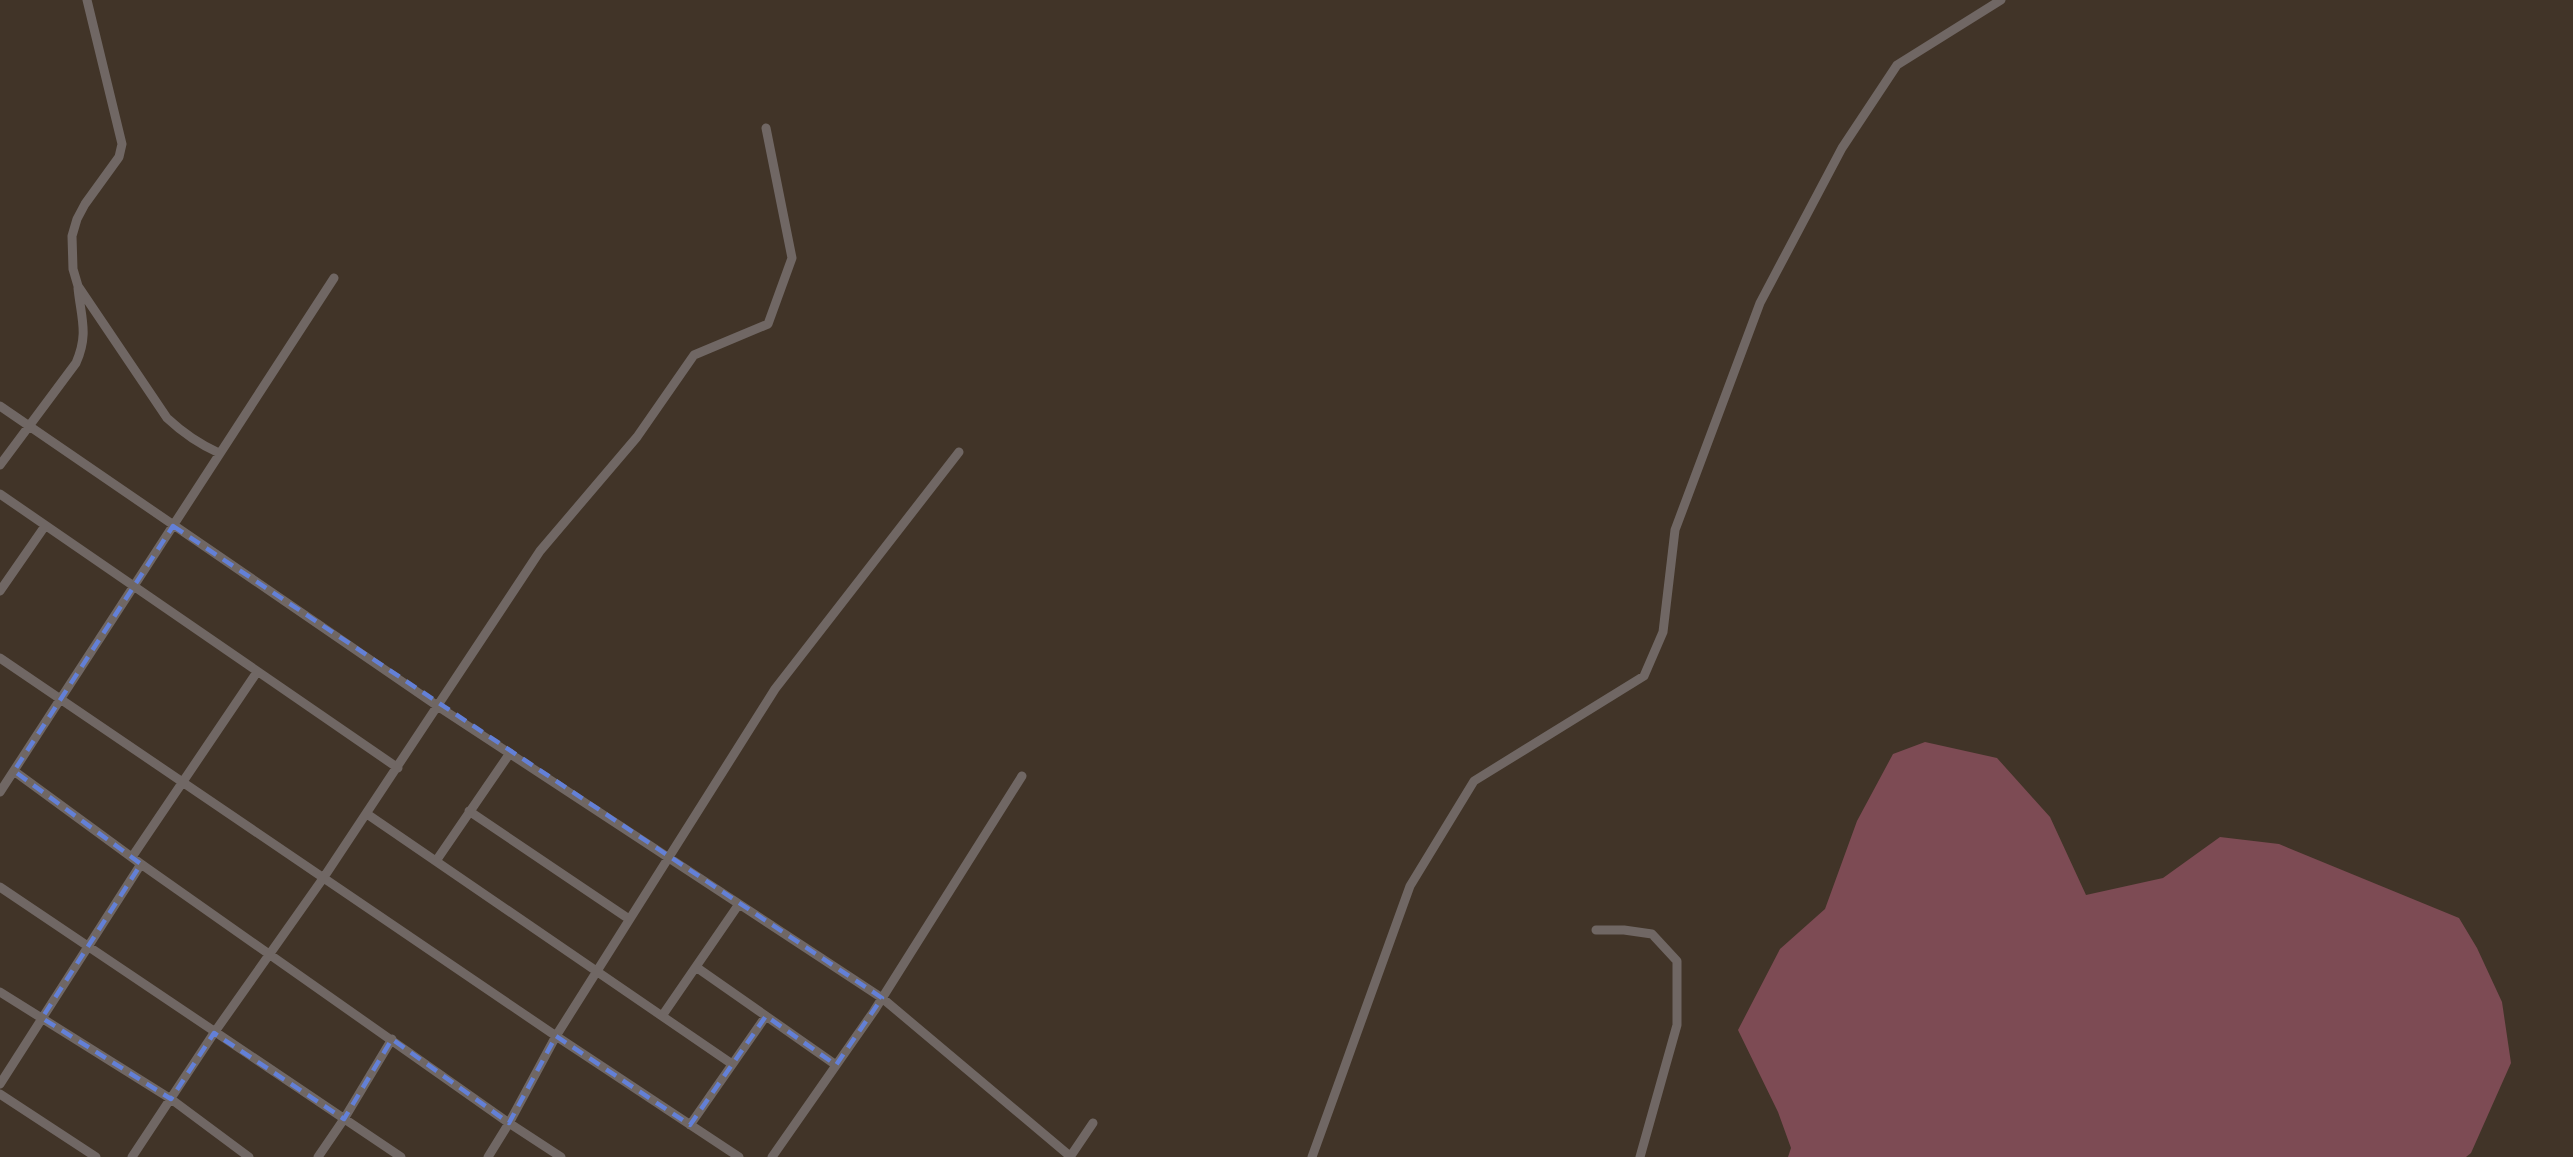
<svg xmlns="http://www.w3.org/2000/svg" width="2573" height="1157" viewBox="0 0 2573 1157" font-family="'Fira Sans',sans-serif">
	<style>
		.grass { fill: #7d4b54 }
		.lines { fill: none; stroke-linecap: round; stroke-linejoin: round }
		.minor { stroke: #706764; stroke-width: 9 }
		.marked { fill: none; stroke: #6380d7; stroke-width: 4.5; stroke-dasharray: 12 8; stroke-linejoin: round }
	</style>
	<rect width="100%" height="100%" fill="#413428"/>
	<path class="grass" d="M1925,742L1997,758L2050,817L2086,895L2163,878L2220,837L2279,844L2459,918L2477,948L2502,1002L2511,1063L2471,1153L2466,1157H1788L1791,1148L1778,1112L1738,1030L1780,949L1825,909L1857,821L1893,754Z"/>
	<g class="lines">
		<path class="minor" d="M87,0L122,144L119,157L85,204L77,219L72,236L73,269L78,286L167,418C183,433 199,444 219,453
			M0,406L439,707L882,998L1071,1157
			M0,465L76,363C89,334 81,318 78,288
			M0,494L398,768
			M0,591L45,526
			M0,658L556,1036L739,1157
			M14,771L141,864L509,1123L561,1157
			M0,792L334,278
			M469,811L629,919
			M367,814L732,1064
			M132,857L257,672
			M436,861L510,753
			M0,887L401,1157
			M1596,930H1624L1652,934L1677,961V1025L1640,1157
			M696,967L836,1065
			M0,992L171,1099L249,1157
			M662,1016L739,904
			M0,1084L141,864
			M0,1094L96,1157
			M690,1125L766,1016
			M132,1157L214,1033L324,877L540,551L637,437L694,355L768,324L792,258L766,128
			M318,1157L344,1119L392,1039
			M488,1157L509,1123L556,1036L775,689L959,452
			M772,1157L874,1011L1022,776
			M1070,1157L1093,1123
			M1312,1157L1410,886L1474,781L1644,676L1663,632L1675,530L1760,303L1842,148L1897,65L2001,0"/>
	</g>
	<path class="marked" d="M173,526L882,998L836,1065L766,1016L690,1125L556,1036L509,1123L392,1039L344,1119L214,1033L171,1099L42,1018L141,864L14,771Z"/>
</svg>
